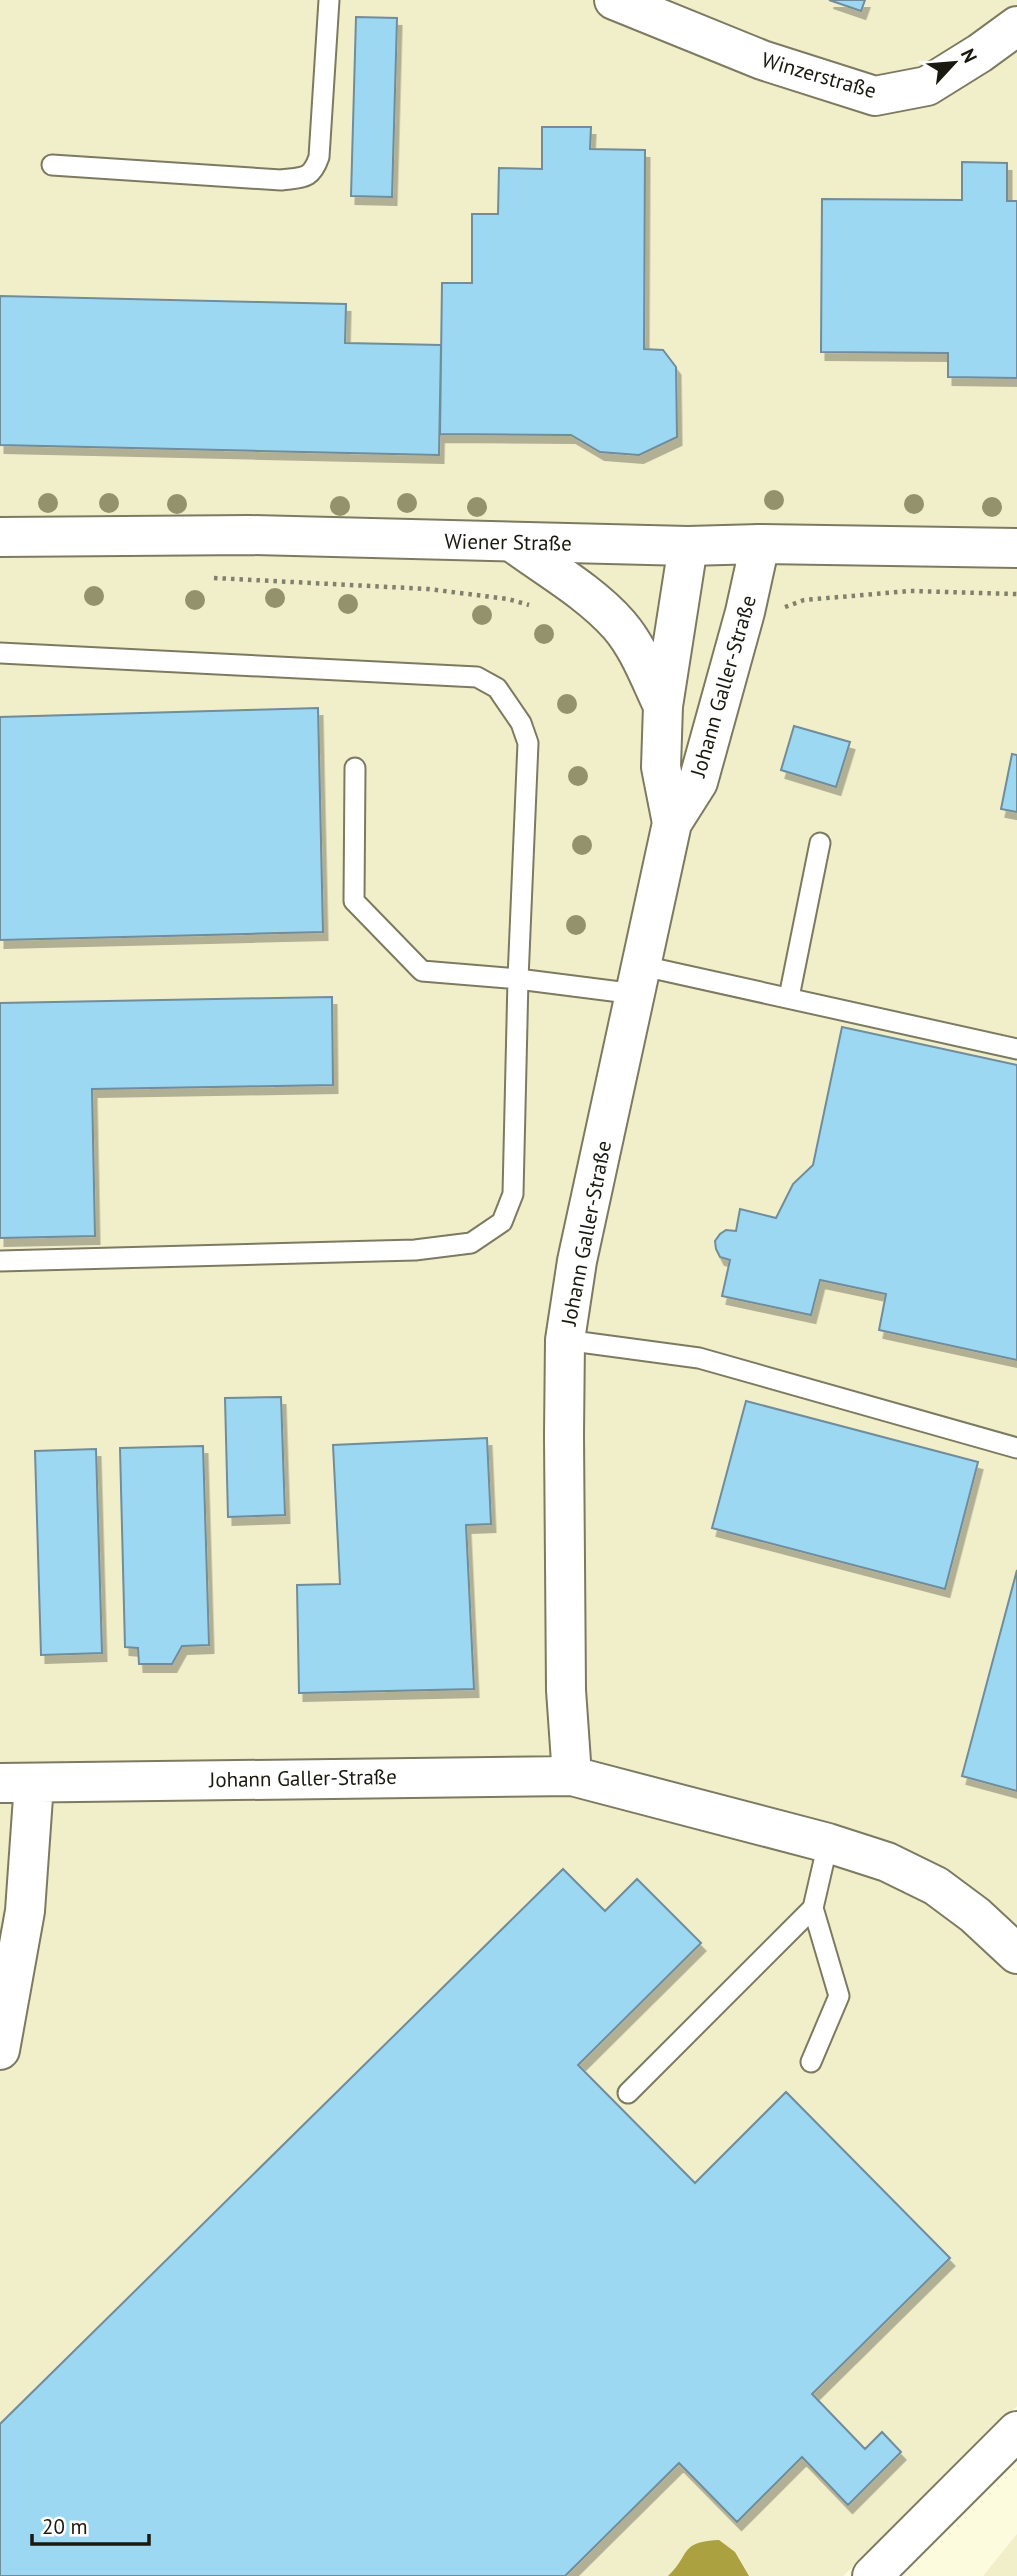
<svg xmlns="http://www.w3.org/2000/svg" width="1017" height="2576" viewBox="0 0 1017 2576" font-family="'PT Sans',sans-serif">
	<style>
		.built { fill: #f1eeca }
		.water { fill: #aba140 }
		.building { fill: #9dd8f3; stroke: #718c9a; stroke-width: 2; filter: url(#shadow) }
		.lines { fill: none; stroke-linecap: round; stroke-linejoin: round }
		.lane-casing { stroke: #7c7a61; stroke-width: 23 }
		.street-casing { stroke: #7c7a61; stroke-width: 42 }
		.primary-casing { stroke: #7c7a61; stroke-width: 42 }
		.path { stroke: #81806d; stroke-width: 4.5; stroke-dasharray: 3.5 5; stroke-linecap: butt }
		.lane { stroke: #fff; stroke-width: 19 }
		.street { stroke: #fff; stroke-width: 38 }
		.primary { stroke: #fff; stroke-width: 38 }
		.tree { fill: #94916d }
		.labels { text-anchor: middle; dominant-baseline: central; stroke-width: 6; stroke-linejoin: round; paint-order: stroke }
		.street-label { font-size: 21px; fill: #1a190f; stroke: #fff }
	</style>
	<defs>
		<filter id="shadow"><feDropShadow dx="4.5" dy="8" stdDeviation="0" flood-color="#0004"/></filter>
	</defs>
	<rect width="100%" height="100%" fill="#fdfbde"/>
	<path class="built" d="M0,0H1017V2406L843,2576H0Z
		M1017,2534V2576H983Z"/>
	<path class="water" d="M719,2540L735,2552L749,2576H668C691,2555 678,2542 719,2540Z"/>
	<path class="building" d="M829,0H865L861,11Z
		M356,17L397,18L392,197L351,196Z
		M542,127H591L590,149L645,150L644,349L663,350L676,367L677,437L639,455L600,452L571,435L440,434L442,283H472V214H498L499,168L542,169Z
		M962,162L1007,163V201H1017V378L948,377V353L821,352L822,199L962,200Z
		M0,296L346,304L345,343L441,345L439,455L0,445Z
		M318,708L323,932L0,940V717Z
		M794,726L850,742L836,787L781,770Z
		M1012,754L1017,755V812L1001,809Z
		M332,997L333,1085L92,1089L95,1236L0,1238V1003Z
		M842,1027L1017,1065V1360L879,1330L886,1294L820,1280L811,1315L722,1296L730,1260L720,1257L716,1249L715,1241L720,1234L726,1230L736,1231L740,1209L776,1218L793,1184L813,1165Z
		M281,1397L285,1515L228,1517L225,1398Z
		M746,1401L978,1462L945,1589L712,1528Z
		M487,1438L491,1524L466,1525L474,1689L299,1693L297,1585L340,1584L333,1445Z
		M203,1446L209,1645L182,1646L172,1664H139L138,1648L125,1647L120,1448Z
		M96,1449L102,1653L41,1655L35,1451Z
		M1017,1570V1791L962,1776Z
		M563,1869L605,1911L637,1879L701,1943L578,2065L695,2183L786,2092L950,2258L812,2394L865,2449L882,2432L901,2452L848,2505L802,2457L737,2522L679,2463L565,2576H0V2424Z"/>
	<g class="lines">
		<g class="lane-casing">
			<path id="lane" d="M52,165L281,180C303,177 311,180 319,157L329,0
				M0,653L477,677L497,688L521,723L528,743L518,979L513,1194L502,1222L471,1243L415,1250L0,1261
				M355,768L354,901L422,971L518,979L636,994
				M643,966L1017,1049
				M789,997L820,843
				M565,1340L699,1358L1017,1448
				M811,2062L839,1996L813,1908
				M628,2093L813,1908L828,1843"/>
		</g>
		<g class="street-casing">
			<path id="street" d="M614,0L762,60L875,96L927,86L980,53L1017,26
				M512,542C547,568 590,592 619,625C639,648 650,679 663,706
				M672,823L661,767L663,706L688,546
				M572,1776L566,1690L564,1435L565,1340L577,1261L672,823L698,782L745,612L760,544
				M0,1783L572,1776L828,1843L887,1862L936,1886L975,1915L1017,1954
				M0,2050L25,1911L34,1783
				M872,2576L1017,2431"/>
		</g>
		<g class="primary-casing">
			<path id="primary" d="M0,537L250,535L688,546L760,544L1017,548"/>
		</g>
		<path class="path" d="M214,578L428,589L508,599L529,605
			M785,607L804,600L910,591L1017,594"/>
		<use href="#lane" class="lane"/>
		<use href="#street" class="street"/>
		<use href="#primary" class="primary"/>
	</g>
	<g class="tree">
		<circle cx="774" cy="500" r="10"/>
		<circle cx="48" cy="503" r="10"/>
		<circle cx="109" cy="503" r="10"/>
		<circle cx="407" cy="503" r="10"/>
		<circle cx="177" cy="504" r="10"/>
		<circle cx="914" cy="504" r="10"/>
		<circle cx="340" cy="506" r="10"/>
		<circle cx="477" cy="507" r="10"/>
		<circle cx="992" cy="507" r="10"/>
		<circle cx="94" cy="596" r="10"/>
		<circle cx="275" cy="598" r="10"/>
		<circle cx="195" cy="600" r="10"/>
		<circle cx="348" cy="604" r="10"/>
		<circle cx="482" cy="615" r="10"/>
		<circle cx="544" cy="634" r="10"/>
		<circle cx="567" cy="704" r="10"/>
		<circle cx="578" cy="776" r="10"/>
		<circle cx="582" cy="845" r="10"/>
		<circle cx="576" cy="925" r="10"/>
	</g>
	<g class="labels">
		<g class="street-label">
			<text transform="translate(819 75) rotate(16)">Winzerstraße</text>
			<text transform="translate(508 542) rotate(1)">Wiener Straße</text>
			<text transform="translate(723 686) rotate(-74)">Johann Galler-Straße</text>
			<text transform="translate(586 1233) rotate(-79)">Johann Galler-Straße</text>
			<text transform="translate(303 1778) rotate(-1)">Johann Galler-Straße</text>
		</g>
	</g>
	<g transform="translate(954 63) rotate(64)" stroke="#ffffff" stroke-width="5" paint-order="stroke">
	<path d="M0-5L12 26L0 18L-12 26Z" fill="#1a190f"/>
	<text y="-10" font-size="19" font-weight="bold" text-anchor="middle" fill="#1a190f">N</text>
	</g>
	<path d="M32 2534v10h117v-10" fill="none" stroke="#1a190f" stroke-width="3.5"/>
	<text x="42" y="2534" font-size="21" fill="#1a190f" stroke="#ffffff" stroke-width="5" paint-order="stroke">20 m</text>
</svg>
